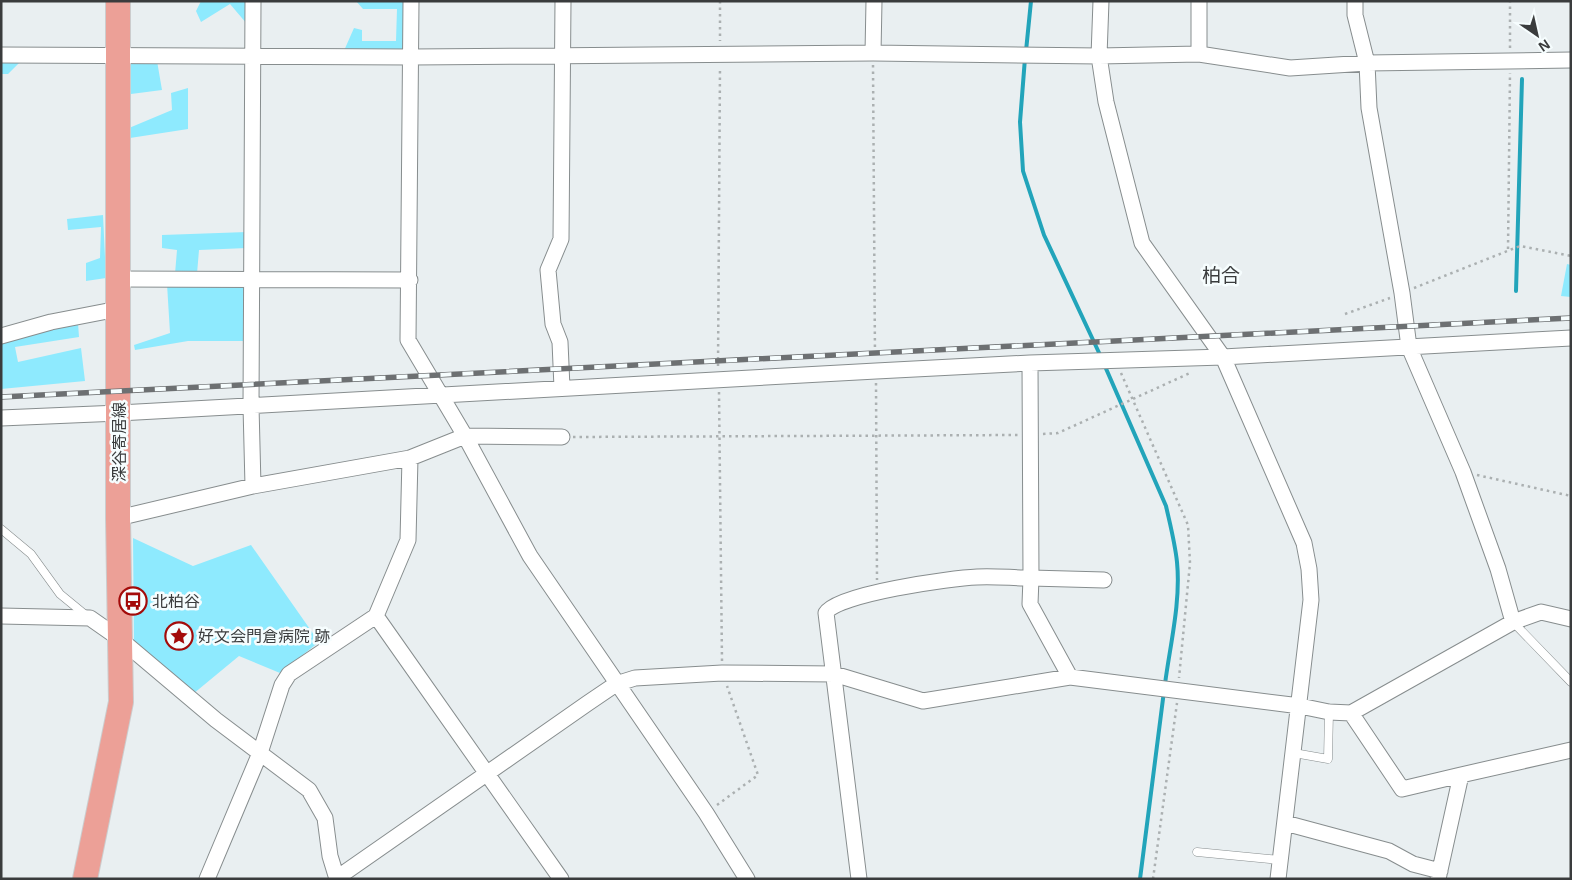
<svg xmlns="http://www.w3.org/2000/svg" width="1572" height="880" viewBox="0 0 1572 880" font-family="Helvetica,'Noto Sans JP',sans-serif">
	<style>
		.green { fill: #8eeafe }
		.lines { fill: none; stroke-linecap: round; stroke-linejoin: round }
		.stream { stroke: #22a4ba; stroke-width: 4 }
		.service-casing { stroke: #878d8e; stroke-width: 9 }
		.minor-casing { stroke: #878d8e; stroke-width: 17 }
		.primary-casing { stroke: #cccccd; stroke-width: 26 }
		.path { stroke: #abb0b1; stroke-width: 2.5; stroke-dasharray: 2.5 4; stroke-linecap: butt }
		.service { stroke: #fff; stroke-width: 8 }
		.minor { stroke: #fff; stroke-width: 15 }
		.primary { stroke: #eca097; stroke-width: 24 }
		.rail-casing { stroke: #6d7072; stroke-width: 5.5 }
		.rail { stroke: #f6fdfe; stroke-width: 4; stroke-dasharray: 11; stroke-linecap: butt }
		.labels { text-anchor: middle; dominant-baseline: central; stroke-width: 5; stroke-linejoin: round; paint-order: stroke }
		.street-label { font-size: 16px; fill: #3a3c3d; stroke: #f6fdfe }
		.poi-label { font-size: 16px; fill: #3a3c3d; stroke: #f6fdfe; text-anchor: start }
		.quarter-label { font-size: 19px; fill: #3a3c3d; stroke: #f6fdfe }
	</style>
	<rect width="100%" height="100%" fill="#e9eff1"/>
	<path class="green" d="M201,1H247V24L230,4L201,22L196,11Z
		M356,1H408V52L343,53L354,28L362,30V41H396L397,9H363Z
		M1,60H22L8,74H1Z
		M129,60L157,61L162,90L131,94Z
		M188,88V129L130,138L129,128L172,110L171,93Z
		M103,215L106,278L86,281V263L100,258L101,227L68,230L67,219Z
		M247,232V248L199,250L197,274H175L177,250L162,248V235Z
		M1567,264L1571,265V297L1561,296Z
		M167,284L247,287V341H188L135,350L134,345L170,333Z
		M78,323L79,337L15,347L18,362L81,348L85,381L1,389V341Z
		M133,538L193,566L251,545L319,642L280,673L239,656L193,694L134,642Z"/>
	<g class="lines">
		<path class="stream" d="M1026,51L1031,1
			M1025,58L1020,122L1023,171L1044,235L1101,357
			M1516,291L1522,79
			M1104,364L1166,506C1170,524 1175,543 1177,562C1181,602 1170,645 1165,684
			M1140,879L1164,691"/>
		<g class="service-casing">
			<path id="service" d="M1,529L31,554L60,594L88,617
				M1513,622L1571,682
				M1294,753L1328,759L1329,712
				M1197,852L1279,860"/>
		</g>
		<g class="minor-casing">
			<path id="minor" d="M253,1L251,406L253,486
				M411,1L408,340L465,436L530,556L706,813L747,879
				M1101,1L1099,56L1106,102L1142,243L1223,357L1304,543L1309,569L1311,600L1278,879
				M1355,1V15L1367,63L1369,108L1402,293L1409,347L1463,472L1498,569L1513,622
				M873,53L874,1
				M1199,54V1
				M1,55L412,57L873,53L1099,56L1199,54L1290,68L1367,63L1571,60
				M118,279L410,280
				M1,336L51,322L118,309
				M1030,363L1031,578L1104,580
				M562,388L560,342L553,324L548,270L561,239L563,1
				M1,418L119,413L876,371L1030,363L1223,357L1571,338
				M118,518L253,486L410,458L465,436L562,437
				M1,616L90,618L120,639L216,720L309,790L325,818L330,856L337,879
				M376,616L561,879
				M1351,713L1402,789L1461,775
				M1285,823L1389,851L1413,864L1440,871
				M337,878L588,703L616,684L635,678L722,673L834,674L923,701L1070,677
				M207,879L260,753L282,685L289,674L376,616L408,540L410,458
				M859,879L826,613C836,594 952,578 977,577C995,576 1013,578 1031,578L1030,604L1070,677L1300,706L1329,712L1351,713L1513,622L1541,612L1571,619
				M1438,879L1461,775L1571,750"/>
		</g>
		<g class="primary-casing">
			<path id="primary" d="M85,879L121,702L118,518V1"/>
		</g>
		<path class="path" d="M720,1V41
			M1510,48V1
			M873,65L875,357
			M1508,249L1510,73
			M1414,288L1520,246L1571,256
			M1345,314L1390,298
			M718,366L720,67
			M1121,373L1188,525L1190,563L1179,678
			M876,383L877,580
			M719,392L722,661
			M1043,434L1058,433L1190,373
			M573,437L1018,435
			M1477,475L1571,496
			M717,805L758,775L727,686
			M1153,879L1177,703"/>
		<use href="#service" class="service"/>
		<use href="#minor" class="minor"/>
		<use href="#primary" class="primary"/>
		<g class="rail-casing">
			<path id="rail" d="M1,397L1571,318"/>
		</g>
		<use href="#rail" class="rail"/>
	</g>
	<defs>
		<g id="bus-ring" transform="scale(1.4375)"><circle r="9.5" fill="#f6fdfe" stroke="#a30b0a" stroke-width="1.5"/><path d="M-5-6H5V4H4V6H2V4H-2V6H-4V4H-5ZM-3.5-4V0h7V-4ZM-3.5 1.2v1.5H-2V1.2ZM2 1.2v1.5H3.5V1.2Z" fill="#a30b0a"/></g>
		<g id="sight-ring" transform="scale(1.4375)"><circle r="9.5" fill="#f6fdfe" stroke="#a30b0a" stroke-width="1.5"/><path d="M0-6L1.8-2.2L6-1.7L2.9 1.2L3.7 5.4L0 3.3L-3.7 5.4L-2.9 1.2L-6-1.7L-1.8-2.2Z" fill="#a30b0a"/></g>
	</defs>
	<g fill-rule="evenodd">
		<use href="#bus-ring" x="133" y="601"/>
		<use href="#sight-ring" x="179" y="636"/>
	</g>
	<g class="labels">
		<g class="street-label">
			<text transform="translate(119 442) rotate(-90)">深谷寄居線</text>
		</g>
		<g class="poi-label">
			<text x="152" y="601">北柏谷</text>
			<text x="198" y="636">好文会門倉病院 跡</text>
		</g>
		<g class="quarter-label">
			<text x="1221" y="275">柏合</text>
		</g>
	</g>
	<rect width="1572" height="880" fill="none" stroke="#3a3c3d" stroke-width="5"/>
	<g transform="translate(1537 35) rotate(146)" stroke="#f6fdfe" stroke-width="4" paint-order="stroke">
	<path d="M0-4L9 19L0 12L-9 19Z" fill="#3a3c3d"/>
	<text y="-8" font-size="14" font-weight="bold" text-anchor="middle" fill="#3a3c3d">N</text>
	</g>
</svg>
